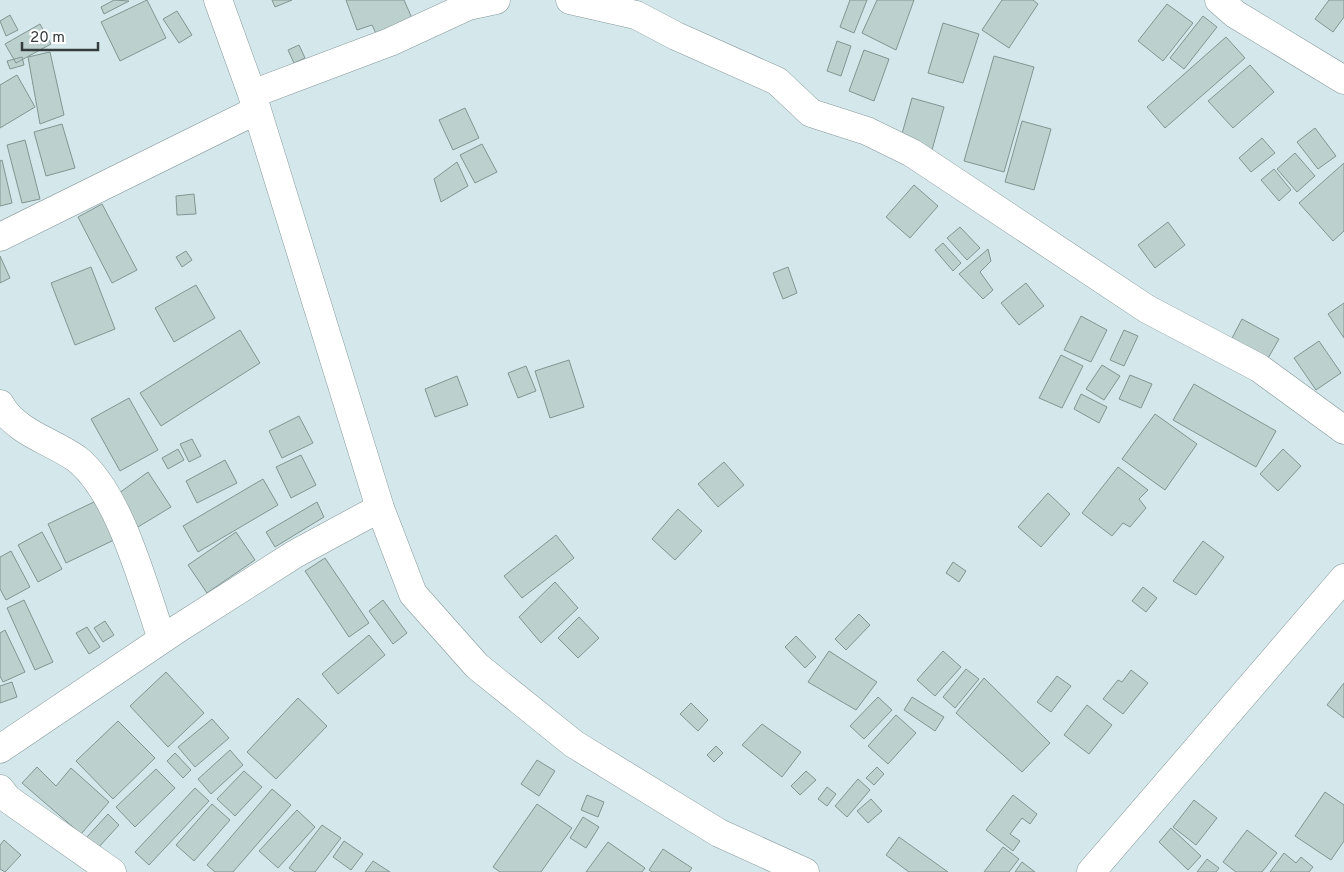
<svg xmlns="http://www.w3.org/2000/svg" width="1344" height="872" viewBox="0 0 1344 872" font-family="Overpass,sans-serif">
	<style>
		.building { fill: #bcd0cd; stroke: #829592 }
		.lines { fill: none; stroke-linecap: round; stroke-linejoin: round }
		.minor-casing { stroke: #85989b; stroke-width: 29 }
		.minor { stroke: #fff; stroke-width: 28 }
	</style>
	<rect width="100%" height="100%" fill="#d4e8eb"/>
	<path class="building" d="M114,0L129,1L104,14L101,7Z
		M147,0L166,38L120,61L101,22Z
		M272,0H292L275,7Z
		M346,0H404L415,25L379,40L372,25L357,30Z
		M850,0H867L854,33L840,27Z
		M877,0H914L896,50L862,33Z
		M1002,0H1033L1038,4L1009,48L982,30Z
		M1329,0H1344V17L1333,32L1315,19Z
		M1167,4L1193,23L1163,61L1138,41Z
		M177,11L192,35L179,43L163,19Z
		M10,15L18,30L6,36L0,21Z
		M1203,16L1217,27L1184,69L1170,58Z
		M943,23L979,34L963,83L928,73Z
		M40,24L51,44L16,63L5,44Z
		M1226,37L1245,58L1165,128L1147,107Z
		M837,41L851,46L841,76L827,71Z
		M299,45L305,58L294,63L288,50Z
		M864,50L889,59L874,101L849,91Z
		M50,52L64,115L40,124L28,57Z
		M994,56L1034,67L1004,172L964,161Z
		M22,57L24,65L10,69L7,61Z
		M1250,65L1274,92L1233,128L1208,101Z
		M17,75L35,107L0,128V85Z
		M912,98L944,107L932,150L900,141Z
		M465,108L479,138L453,150L439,120Z
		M1022,121L1051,129L1034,190L1005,182Z
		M62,124L75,168L46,176L34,132Z
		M1315,128L1336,156L1318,169L1297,142Z
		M1262,138L1275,153L1251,172L1239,158Z
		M25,140L40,199L22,203L7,145Z
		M482,144L497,172L475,183L460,155Z
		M1295,153L1315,176L1297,192L1277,169Z
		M2,160L12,203L0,206V161Z
		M457,162L468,186L441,202L434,179Z
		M1344,163V231L1333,241L1299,203Z
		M1274,169L1291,190L1279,201L1261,180Z
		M914,185L938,206L910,238L886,217Z
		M194,194L196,214L177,215L176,196Z
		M102,204L137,270L112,283L78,217Z
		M1168,222L1185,245L1155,268L1138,245Z
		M960,227L980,248L967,260L947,238Z
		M943,243L961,263L953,271L935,250Z
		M988,249L991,261L980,272L993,290L983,299L959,274Z
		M186,251L192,260L182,267L176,257Z
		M0,256L10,278L0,283Z
		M91,267L115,329L75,345L51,283Z
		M788,267L797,293L783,299L773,273Z
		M1026,283L1044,306L1019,325L1001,303Z
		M196,285L215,318L174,342L155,308Z
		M1344,303V338L1328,314Z
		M1081,316L1107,330L1091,362L1064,350Z
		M1242,319L1279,339L1267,360L1231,340Z
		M240,330L260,363L161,426L140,393Z
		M1124,330L1138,336L1124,366L1110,360Z
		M1319,341L1341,373L1316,390L1294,358Z
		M1061,355L1083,366L1062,408L1039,398Z
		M569,360L584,407L550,418L535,371Z
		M1102,365L1120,376L1104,400L1086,389Z
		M526,366L536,391L518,398L508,373Z
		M1130,375L1152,384L1141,408L1119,399Z
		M457,376L468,405L435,417L425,389Z
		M1194,384L1276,431L1256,467L1173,420Z
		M1081,394L1107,407L1099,423L1074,409Z
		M129,398L158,450L120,471L91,419Z
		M1155,414L1197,444L1165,490L1122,459Z
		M299,416L313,443L282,458L269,431Z
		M192,439L201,456L189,462L180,444Z
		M178,449L184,460L168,469L162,458Z
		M1283,449L1301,466L1278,491L1260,474Z
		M301,455L316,485L291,498L276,467Z
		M225,460L237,483L197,503L186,481Z
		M724,462L744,485L718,507L698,484Z
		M1118,467L1148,490L1139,499L1146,508L1130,527L1123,523L1112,536L1082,513Z
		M148,472L171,507L133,530L115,496Z
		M263,479L278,505L198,552L183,526Z
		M1048,493L1070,514L1041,547L1018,527Z
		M96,501L114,540L66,563L48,524Z
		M317,502L324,517L275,547L266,532Z
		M678,509L702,531L675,560L652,539Z
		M42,532L62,569L38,582L18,545Z
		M236,532L255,560L207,593L188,565Z
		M556,535L574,558L522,598L504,576Z
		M1203,541L1224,557L1196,595L1173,581Z
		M11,551L30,587L6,600L0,589V557Z
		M325,558L369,623L349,637L305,571Z
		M953,562L966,571L959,582L946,573Z
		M555,582L578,608L541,643L519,617Z
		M1143,587L1157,598L1146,612L1132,601Z
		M24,600L53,662L35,670L7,608Z
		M383,600L407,633L393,644L369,611Z
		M859,614L870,625L846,650L835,639Z
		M579,617L599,638L578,658L558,638Z
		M105,621L114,635L103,642L94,628Z
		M87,627L100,647L89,654L76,633Z
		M5,630L25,672L3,682L0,676V633Z
		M369,635L385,655L338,694L322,674Z
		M796,636L816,657L805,668L785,647Z
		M829,651L877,682L856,710L808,682Z
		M943,651L961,667L935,696L917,680Z
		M966,669L979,679L955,708L943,697Z
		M1131,670L1148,683L1123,714L1103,699L1118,680L1122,682Z
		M166,672L204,713L168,747L130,706Z
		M1057,676L1071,686L1051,712L1037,702Z
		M984,678L1050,743L1022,772L956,713Z
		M12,682L17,697L0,703V686Z
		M1344,683V718L1327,705Z
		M878,697L892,710L864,739L850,726Z
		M912,697L944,717L935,731L904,710Z
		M298,698L327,726L276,779L247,752Z
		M691,703L708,720L698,731L680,714Z
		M1087,705L1112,725L1089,754L1064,735Z
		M896,715L916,733L888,764L868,746Z
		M212,719L229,738L195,767L178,747Z
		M118,721L155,758L113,799L76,761Z
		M762,724L801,752L782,777L742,745Z
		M716,746L723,753L714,762L707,755Z
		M230,750L243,765L211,794L198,779Z
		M175,753L191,770L183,778L167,761Z
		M537,760L555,771L539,796L521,784Z
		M37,767L56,786L71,768L109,802L81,834L22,783Z
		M877,767L884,774L874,785L866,778Z
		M156,769L175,788L135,827L116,807Z
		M244,771L262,787L235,816L217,799Z
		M806,771L816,780L800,795L791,786Z
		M858,779L870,790L847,817L835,806Z
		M827,787L836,794L827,806L818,799Z
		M195,788L209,801L149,865L135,852Z
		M272,789L291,805L233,872H215L207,865Z
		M1325,792L1344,805V841L1331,860L1295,836Z
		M587,795L604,802L598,817L581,810Z
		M1013,795L1037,814L1030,824L1022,818L1010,834L1020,841L1013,851L986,830Z
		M871,799L882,811L868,823L857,811Z
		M1194,800L1217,818L1196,845L1173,827Z
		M212,804L230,820L194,861L176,845Z
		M537,804L572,828L541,872H500L493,867Z
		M297,810L315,827L278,868L259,851Z
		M108,814L119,825L98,848L86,838Z
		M583,817L599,827L586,848L570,838Z
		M322,825L341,838L315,872H295L289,868Z
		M1171,828L1201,856L1188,870L1159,842Z
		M1247,830L1277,853L1262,872H1236L1223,862Z
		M899,837L948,872H909L886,855Z
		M4,840L21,855L5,872L0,869V845Z
		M344,841L363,854L351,870L333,857Z
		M608,842L645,868L642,872H586Z
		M1003,847L1019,859L1009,872H984Z
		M663,849L692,868L689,872H652L649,870Z
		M1284,853L1296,863L1301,857L1313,867L1309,872H1270Z
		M1207,859L1219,868L1216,872H1197Z
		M373,861L390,872H365Z
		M1022,862L1035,872H1015Z"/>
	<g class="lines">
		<g class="minor-casing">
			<path id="minor" d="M218,0L252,94L380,508L413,594L477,666L574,744L719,833L805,872
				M570,0L636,15L676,36L777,81L811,113L867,131L912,153L1147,309L1259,368L1344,430
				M1219,0L1235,14L1344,80
				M252,94L390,42L468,6L496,0
				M0,237L255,111
				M0,404C16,433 52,441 77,459C120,493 144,588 162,639
				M0,749L179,628L295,554L380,508
				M0,789L8,799L112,872
				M1091,872L1344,578"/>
		</g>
		<use href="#minor" class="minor"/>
	</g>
	<path d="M22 42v8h76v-8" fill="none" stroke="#343c3e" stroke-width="2.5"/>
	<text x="30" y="42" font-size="15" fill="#343c3e" stroke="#ffffff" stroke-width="4" paint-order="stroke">20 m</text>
</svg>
